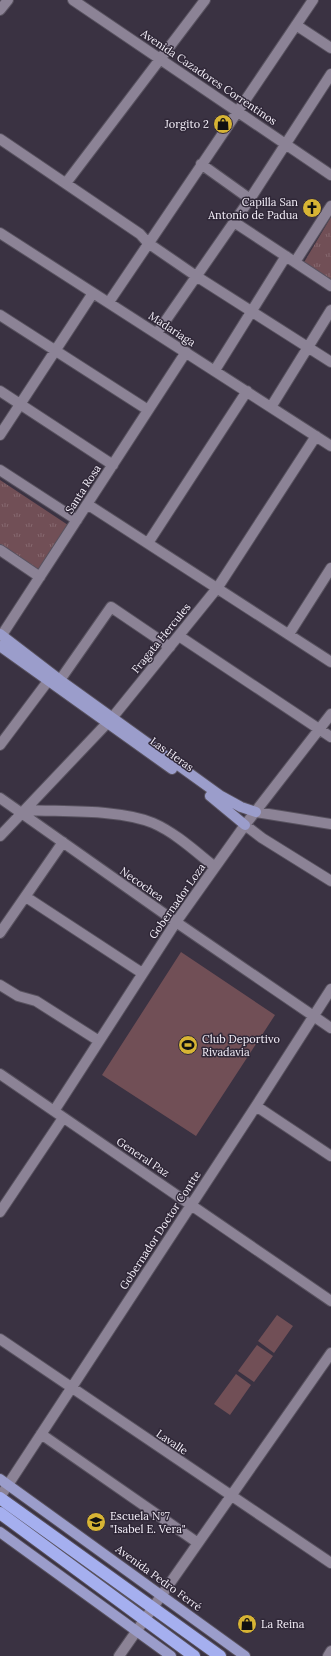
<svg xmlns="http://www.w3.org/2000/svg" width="331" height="1656" viewBox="0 0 331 1656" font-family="Lora,serif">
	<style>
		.green { fill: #714f56 }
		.park { fill: url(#park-tufts) }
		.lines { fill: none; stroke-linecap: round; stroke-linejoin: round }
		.minor-casing { stroke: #58525f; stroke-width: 12 }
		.major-casing { stroke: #58525f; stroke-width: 12 }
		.highway-casing { stroke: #58525f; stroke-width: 14 }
		.minor { stroke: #8c8396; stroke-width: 10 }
		.major { stroke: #9b9dcb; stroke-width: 10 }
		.highway { stroke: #a5afef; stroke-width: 12 }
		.labels { text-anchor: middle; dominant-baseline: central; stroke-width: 3; stroke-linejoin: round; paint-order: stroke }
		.street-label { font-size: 11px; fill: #f5f0fa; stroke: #302838 }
		.poi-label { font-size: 11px; fill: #f5f0fa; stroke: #302838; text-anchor: start }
	</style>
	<defs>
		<pattern id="park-tufts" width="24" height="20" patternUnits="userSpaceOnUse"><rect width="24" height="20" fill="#714f56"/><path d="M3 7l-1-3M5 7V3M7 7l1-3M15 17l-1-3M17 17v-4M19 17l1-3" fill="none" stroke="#86696f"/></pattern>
	</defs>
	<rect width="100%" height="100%" fill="#3a3242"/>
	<path class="green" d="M181,952L275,1015L196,1136L102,1075Z
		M277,1315L293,1326L274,1353L258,1341Z
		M257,1345L273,1356L254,1382L238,1371Z
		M236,1374L251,1385L230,1415L214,1404Z"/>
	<path class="park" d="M331,217V282L303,264Z
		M0,480L68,525L37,571L0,546Z"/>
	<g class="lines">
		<g class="minor-casing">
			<path id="minor" d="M73,0L331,175
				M0,10L8,0
				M296,25L331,48
				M0,139L140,234L148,243L196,276L331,362
				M201,164L250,199
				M66,183L205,0
				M234,222L331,286
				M0,233L331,446
				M295,262L331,206
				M109,302L313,0
				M0,315L148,410
				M157,333L250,199L331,74
				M215,370L286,256
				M0,391L113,465
				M271,407L331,310
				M0,435L93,293
				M0,470L77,520
				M87,504L331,662
				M148,543L247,391
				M0,550L40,577
				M289,634L331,568
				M179,636L331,737
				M0,638L186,352
				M60,680L111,607L170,647
				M0,745L48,681
				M0,798L176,922L331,1028
				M26,810C63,812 120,809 153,823C176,833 196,852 215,867
				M256,812L331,824
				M245,825L262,838L331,881
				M0,836L112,718L218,587L316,436
				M26,897L142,973
				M0,933L63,842
				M0,985L18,996L36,1001L99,1041
				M0,1074L331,1301
				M256,1106L331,1156
				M54,1111L176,922L245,825L331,714
				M0,1212L63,1118
				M0,1339L331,1563
				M41,1434L198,1543
				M0,1497L256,1106L331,989
				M119,1656L331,1353
				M328,1656L331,1651"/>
		</g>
		<g class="major-casing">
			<path id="major" d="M0,634L60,680L221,796L241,807L256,812
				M0,646L172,769
				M210,796L245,825
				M0,1479L245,1656
				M0,1532L171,1656"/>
		</g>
		<g class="highway-casing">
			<path id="highway" d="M0,1498L220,1656
				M0,1513L194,1656"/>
		</g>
		<use href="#minor" class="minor"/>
		<use href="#major" class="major"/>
		<use href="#highway" class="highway"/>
	</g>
	<defs>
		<g id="shop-disc" transform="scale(1)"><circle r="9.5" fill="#d7b434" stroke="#302838"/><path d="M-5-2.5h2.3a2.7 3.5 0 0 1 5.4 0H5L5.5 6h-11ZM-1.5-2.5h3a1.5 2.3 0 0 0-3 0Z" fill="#111"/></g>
		<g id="church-disc" transform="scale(1)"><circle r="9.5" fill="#d7b434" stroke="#302838"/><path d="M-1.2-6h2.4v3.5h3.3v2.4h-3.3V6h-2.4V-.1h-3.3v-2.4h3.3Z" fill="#111"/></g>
		<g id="stadium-disc" transform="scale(1)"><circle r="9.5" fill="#d7b434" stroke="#302838"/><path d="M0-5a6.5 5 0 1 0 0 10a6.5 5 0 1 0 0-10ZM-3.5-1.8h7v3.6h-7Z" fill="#111"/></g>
		<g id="school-disc" transform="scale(1)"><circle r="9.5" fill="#d7b434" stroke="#302838"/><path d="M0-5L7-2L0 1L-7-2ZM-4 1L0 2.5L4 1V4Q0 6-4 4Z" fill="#111"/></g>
	</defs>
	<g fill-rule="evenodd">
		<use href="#shop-disc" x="223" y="124"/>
		<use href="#church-disc" x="312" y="208"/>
		<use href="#stadium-disc" x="188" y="1045"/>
		<use href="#school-disc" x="96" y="1522"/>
		<use href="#shop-disc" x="247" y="1624"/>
	</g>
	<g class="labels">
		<g class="street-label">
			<text transform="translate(209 77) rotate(34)">Avenida Cazadores Correntinos</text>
			<text transform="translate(172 329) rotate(33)">Madariaga</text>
			<text transform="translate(83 489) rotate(-57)">Santa Rosa</text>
			<text transform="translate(161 638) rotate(-51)">Fragata Hercules</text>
			<text transform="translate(172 754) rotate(35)">Las Heras</text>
			<text transform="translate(142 884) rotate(35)">Necochea</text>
			<text transform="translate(177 901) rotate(-55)">Gobernador Loza</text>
			<text transform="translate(143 1157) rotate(34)">General Paz</text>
			<text transform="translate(160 1230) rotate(-57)">Gobernador Doctor Contte</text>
			<text transform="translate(172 1442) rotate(34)">Lavalle</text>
			<text transform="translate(159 1578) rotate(36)">Avenida Pedro Ferré</text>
		</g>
		<g class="poi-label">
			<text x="209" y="124" text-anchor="end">Jorgito 2</text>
			<text x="298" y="202" text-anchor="end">Capilla San<tspan x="298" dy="13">Antonio de Padua</tspan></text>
			<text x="202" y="1039">Club Deportivo<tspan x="202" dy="13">Rivadavia</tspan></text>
			<text x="110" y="1516">Escuela Nº7<tspan x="110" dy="13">"Isabel E. Vera"</tspan></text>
			<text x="261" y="1624">La Reina</text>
		</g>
	</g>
</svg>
